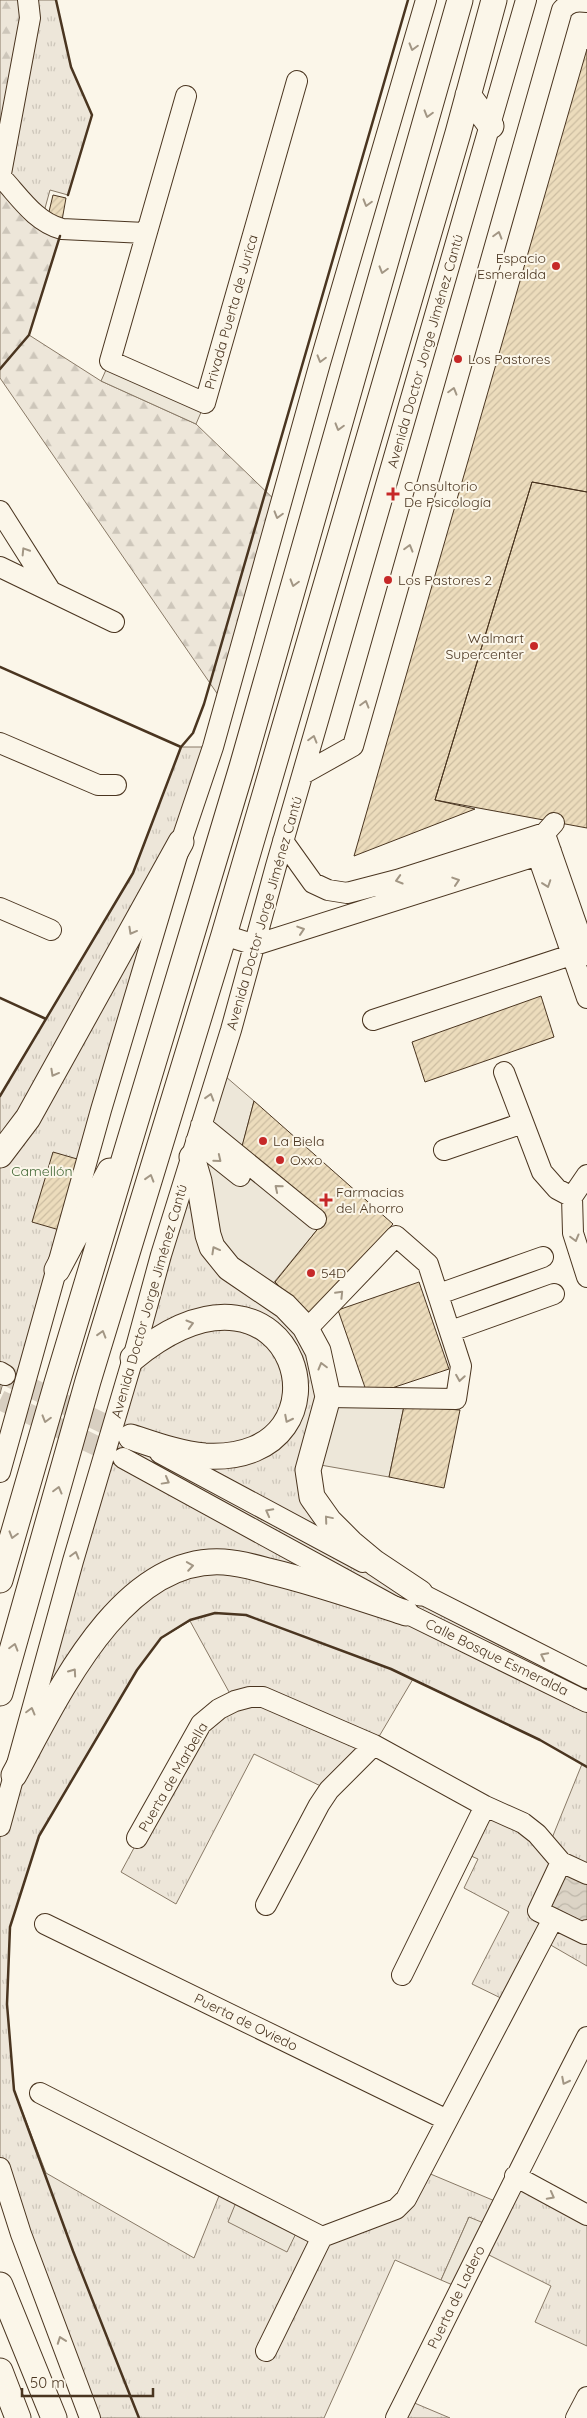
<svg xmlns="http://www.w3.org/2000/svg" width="587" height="2418" viewBox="0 0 587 2418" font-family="Quicksand,sans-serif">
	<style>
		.forest { fill: url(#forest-firs); stroke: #887966 }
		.park { fill: url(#park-tufts); stroke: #887966 }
		.parking { fill: #ede7d9; stroke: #887966 }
		.water { fill: url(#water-waves); stroke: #887966 }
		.building { fill: url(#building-hatch); stroke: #4a3520 }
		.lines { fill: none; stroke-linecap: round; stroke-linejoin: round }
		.minor-tunnel { stroke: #d8cfc1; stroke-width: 20; stroke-dasharray: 20 10; stroke-linecap: butt }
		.minor-casing { stroke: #4a3520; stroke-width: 22 }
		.major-casing { stroke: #4a3520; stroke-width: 27 }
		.minor { stroke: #fbf6e9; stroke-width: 20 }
		.major { stroke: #fbf6e9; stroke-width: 25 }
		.wall { stroke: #4a3520; stroke-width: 2.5 }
		.oneway { stroke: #a29684 }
		.poi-dot { fill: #c62828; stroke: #fbf6e9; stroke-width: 2 }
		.labels { text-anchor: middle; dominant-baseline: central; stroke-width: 4; stroke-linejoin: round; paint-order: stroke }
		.poi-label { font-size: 14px; fill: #4a3520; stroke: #fbf6e9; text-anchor: start }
		.street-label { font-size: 14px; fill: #4a3520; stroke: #fbf6e9 }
		.park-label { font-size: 14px; fill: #436837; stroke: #fbf6e9 }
	</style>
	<defs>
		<pattern id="forest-firs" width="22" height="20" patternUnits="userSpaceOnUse" patternTransform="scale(1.25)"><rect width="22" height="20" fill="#ede6d9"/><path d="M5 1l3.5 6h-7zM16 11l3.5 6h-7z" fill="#cdc6ba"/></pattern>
		<pattern id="park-tufts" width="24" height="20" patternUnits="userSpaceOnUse" patternTransform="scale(1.25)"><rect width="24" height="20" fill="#ede6d9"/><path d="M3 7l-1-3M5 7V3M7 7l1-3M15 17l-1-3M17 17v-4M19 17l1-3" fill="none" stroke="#cdc6ba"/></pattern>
		<pattern id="water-waves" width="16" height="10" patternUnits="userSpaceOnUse" patternTransform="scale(1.25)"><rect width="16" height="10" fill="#dcd4c6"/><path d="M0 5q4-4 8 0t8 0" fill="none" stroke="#beb7aa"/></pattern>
		<pattern id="building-hatch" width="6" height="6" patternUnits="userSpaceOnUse" patternTransform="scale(1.25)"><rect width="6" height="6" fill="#ecdcbc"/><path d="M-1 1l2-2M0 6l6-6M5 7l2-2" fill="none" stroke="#ccbda1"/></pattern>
	</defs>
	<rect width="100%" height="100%" fill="#fbf6e9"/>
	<path class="forest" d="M0,0H28L1,177L62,229L29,335L101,381L196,424L281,506L225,705L0,378Z"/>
	<path class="park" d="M28,0H56L71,67L92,115L68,195L50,190L42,219L1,177Z
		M181,747H213L24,1385L5,1375L0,1394V1096L133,873Z
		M192,1157L285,1306L324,1374L308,1470L351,1543L587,1678V1966L542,1940L509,2002L472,1984L509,1912L464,1888L478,1859L462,1852L485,1806L548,1848L582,1764L540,1740L413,1679L374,1745L329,1790L254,1754L176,1904L121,1872L201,1724L234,1701L190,1621L161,1638L137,1670L39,1836L10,1927L7,2004L14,2090L46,2173L194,2258L223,2186L322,2236L382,2215L421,2170L502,2204L515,2176L587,2215V2346L535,2322L551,2286L479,2250L469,2217L441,2280L395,2260L324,2418H90L0,2168V1826L100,1469L123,1458L125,1434L116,1416Z
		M405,2399L450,2418H396Z"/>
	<path class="parking" d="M110,361L205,403L196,424L101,381Z
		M218,1070L254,1101L241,1151L325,1220L266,1292L229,1268L199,1181Z
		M327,1400L404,1406L389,1477L309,1463Z
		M239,2195L300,2225L287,2252L228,2222Z
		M469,2217L491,2226L462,2289L441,2280Z"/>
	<path class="water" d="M561,1862L587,1874V1930L538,1911Z"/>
	<path class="building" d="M587,49V492L532,482L435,800L475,809L354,856Z
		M53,195L66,198L61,226L47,220Z
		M532,482L587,492V828L435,800Z
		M541,996L554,1037L425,1082L412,1042Z
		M254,1101L393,1224L310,1316L275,1282L325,1220L241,1150Z
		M53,1152L84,1161L63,1231L32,1222Z
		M419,1282L449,1369L368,1396L338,1310Z
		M404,1406L460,1410L444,1488L389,1477Z"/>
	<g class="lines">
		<path class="minor-tunnel" d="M5,1375L125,1434
			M0,1400L120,1457"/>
		<g class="minor-casing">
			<path id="minor" d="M186,96L110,361L205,403L297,81
				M1,177C19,196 35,222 62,229L145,233
				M0,179L30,18L28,0
				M0,511L50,590
				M0,567L114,622
				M0,743L98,785H116
				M303,774L353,746L562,10C570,1 576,1 587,2
				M547,840L587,955
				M283,841L313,883L328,890L347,893L397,880L545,833L554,823
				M533,842L587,998
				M0,908L51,930
				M224,935L255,945L551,851
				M373,1020L571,955
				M504,1072L542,1172L557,1189L572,1197
				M201,1125L316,1219
				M196,1141L240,1176
				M444,1150L523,1123
				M587,1175L572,1197L573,1233L587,1277
				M439,1294L543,1257
				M307,1329L396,1236L428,1264L461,1366L456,1399L328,1397
				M451,1331L554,1294
				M0,1372L5,1375
				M160,1453L363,1562
				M123,1458L406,1613L587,1702
				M0,1472L101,1110L181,842L213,747L320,363L426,0
				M406,1586L587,1678
				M0,1826L73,1561L133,1358L161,1255L231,1030L276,866L526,0
				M137,1838L201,1724L219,1709L235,1701L250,1697H263L374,1745L485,1806L523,1823L537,1834L561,1862
				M587,1874L561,1862L538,1911L585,1934L587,1930
				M266,1905L319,1805L329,1790L374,1745
				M45,1924L447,2120
				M402,1975L485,1806
				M40,2093L322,2237L396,2209L406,2199L553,1919
				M0,2168L21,2234L90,2418
				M515,2176L587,2215
				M266,2351L322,2237
				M396,2418C460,2291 522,2163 587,2037
				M576,2418L587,2397"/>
		</g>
		<g class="major-casing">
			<path id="major" d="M468,95L491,126
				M0,1155L28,1118L181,842
				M192,1157L199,1181L208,1235L212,1247L229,1268L285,1306L305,1327L318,1351L328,1397L308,1470L312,1497L329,1521L351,1543L375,1563L420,1593
				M57,1270L110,1171
				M131,1437C155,1445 180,1454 205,1456C364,1465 297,1224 133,1358
				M0,1580L57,1383L242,767L460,0
				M0,1693L88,1381L224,935L458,133L494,0
				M14,1775C56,1699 120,1555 224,1562C239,1563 254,1567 268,1571C315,1582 361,1598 406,1613
				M0,2285L54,2418
				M0,2371L18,2418"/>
		</g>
		<use href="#minor" class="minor"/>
		<use href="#major" class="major"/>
		<path class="wall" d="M56,0L71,67L92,115L68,195
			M0,369L29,335L60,236
			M0,667L181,747
			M0,998L46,1019
			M0,1096L133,873L181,747L193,733L204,704L408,0
			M139,2418L73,2251L14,2090L7,2004L10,1927L39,1836L137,1670L161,1638L190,1620L215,1613L246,1615L391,1669L540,1740L587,1767"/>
	</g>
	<defs><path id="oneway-chevron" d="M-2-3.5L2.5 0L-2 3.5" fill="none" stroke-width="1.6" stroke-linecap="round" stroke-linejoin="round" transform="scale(1.25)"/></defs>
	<g class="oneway">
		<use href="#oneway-chevron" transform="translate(413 47) rotate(106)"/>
		<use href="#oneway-chevron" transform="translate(428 114) rotate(106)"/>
		<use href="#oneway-chevron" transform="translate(367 203) rotate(106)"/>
		<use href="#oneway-chevron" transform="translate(498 235) rotate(-74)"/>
		<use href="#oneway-chevron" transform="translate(383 270) rotate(106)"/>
		<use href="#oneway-chevron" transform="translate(321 359) rotate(106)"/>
		<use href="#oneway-chevron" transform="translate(453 391) rotate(-74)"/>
		<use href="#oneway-chevron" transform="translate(339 427) rotate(106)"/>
		<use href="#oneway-chevron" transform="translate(278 515) rotate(106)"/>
		<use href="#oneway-chevron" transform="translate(409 548) rotate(-74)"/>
		<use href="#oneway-chevron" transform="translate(25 551) rotate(-122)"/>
		<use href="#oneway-chevron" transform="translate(294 583) rotate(106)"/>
		<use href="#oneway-chevron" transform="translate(365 704) rotate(-74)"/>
		<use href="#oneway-chevron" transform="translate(313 739) rotate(-74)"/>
		<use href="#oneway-chevron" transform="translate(399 880) rotate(164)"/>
		<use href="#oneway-chevron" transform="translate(456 881) rotate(-18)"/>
		<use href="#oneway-chevron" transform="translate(547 884) rotate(71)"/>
		<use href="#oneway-chevron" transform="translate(301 930) rotate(-18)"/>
		<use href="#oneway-chevron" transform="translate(132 931) rotate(119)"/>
		<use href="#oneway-chevron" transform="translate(54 1073) rotate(119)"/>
		<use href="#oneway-chevron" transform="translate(210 1097) rotate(-73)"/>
		<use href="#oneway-chevron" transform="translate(218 1159) rotate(39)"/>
		<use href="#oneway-chevron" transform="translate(150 1178) rotate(-73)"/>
		<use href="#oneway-chevron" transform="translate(278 1188) rotate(-140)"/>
		<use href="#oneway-chevron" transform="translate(575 1238) rotate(75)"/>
		<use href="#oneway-chevron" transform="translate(215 1250) rotate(-119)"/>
		<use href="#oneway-chevron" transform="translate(340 1294) rotate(-46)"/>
		<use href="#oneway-chevron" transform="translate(190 1324) rotate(-16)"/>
		<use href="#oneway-chevron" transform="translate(102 1334) rotate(-73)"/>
		<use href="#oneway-chevron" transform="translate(322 1366) rotate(-105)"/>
		<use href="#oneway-chevron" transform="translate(460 1378) rotate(99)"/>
		<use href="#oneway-chevron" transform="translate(46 1419) rotate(106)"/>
		<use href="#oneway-chevron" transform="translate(288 1419) rotate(117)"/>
		<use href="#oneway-chevron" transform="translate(166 1481) rotate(29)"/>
		<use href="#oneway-chevron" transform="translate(58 1490) rotate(-75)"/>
		<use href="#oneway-chevron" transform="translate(269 1512) rotate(-152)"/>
		<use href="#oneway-chevron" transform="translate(328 1519) rotate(-130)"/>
		<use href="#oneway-chevron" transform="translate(13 1535) rotate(106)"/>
		<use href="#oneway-chevron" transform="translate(75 1555) rotate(-74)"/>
		<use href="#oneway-chevron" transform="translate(190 1566) rotate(-9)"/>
		<use href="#oneway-chevron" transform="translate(14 1647) rotate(-74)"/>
		<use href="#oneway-chevron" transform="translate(544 1656) rotate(-153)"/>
		<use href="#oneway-chevron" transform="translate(73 1672) rotate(-55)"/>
		<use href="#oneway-chevron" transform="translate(31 1711) rotate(-75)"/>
		<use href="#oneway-chevron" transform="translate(565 2081) rotate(117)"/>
		<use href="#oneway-chevron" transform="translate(551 2196) rotate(28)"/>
		<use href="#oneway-chevron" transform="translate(61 2340) rotate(-110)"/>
	</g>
	<g class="poi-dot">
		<circle cx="556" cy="266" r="5"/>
		<circle cx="458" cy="359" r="5"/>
		<path d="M390.5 486.5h5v5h5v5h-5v5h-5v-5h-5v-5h5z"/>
		<circle cx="388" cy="580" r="5"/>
		<circle cx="534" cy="646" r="5"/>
		<circle cx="263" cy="1141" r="5"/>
		<circle cx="280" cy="1160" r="5"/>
		<path d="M323.5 1192.5h5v5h5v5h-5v5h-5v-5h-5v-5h5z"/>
		<circle cx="311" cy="1273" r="5"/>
	</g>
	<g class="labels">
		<g class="poi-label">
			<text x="546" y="258" text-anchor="end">Espacio<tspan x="546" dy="16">Esmeralda</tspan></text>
			<text x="468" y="359">Los Pastores</text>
			<text x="404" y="486">Consultorio<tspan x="404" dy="16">De Psicología</tspan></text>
			<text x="398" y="580">Los Pastores 2</text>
			<text x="524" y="638" text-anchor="end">Walmart<tspan x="524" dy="16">Supercenter</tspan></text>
			<text x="273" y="1141">La Biela</text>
			<text x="290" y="1160">Oxxo</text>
			<text x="336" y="1192">Farmacias<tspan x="336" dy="16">del Ahorro</tspan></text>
			<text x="321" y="1273">54D</text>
		</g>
		<g class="street-label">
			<text transform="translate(231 312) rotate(-74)">Privada Puerta de Jurica</text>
			<text transform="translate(425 351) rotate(-74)">Avenida Doctor Jorge Jiménez Cantú</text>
			<text transform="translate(264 913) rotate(-74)">Avenida Doctor Jorge Jiménez Cantú</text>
			<text transform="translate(149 1301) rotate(-74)">Avenida Doctor Jorge Jiménez Cantú</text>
			<text transform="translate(497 1657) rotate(26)">Calle Bosque Esmeralda</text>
			<text transform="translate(173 1777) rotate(-60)">Puerta de Marbella</text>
			<text transform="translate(246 2022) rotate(26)">Puerta de Oviedo</text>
			<text transform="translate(456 2297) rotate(-64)">Puerta de Ladero</text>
		</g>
		<g class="park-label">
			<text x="42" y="1171">Camellón</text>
		</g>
	</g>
	<path d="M22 2388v8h131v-8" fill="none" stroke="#4a3520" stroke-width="2.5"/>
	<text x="30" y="2388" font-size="15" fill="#4a3520" stroke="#fbf6e9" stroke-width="4" paint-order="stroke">50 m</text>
</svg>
